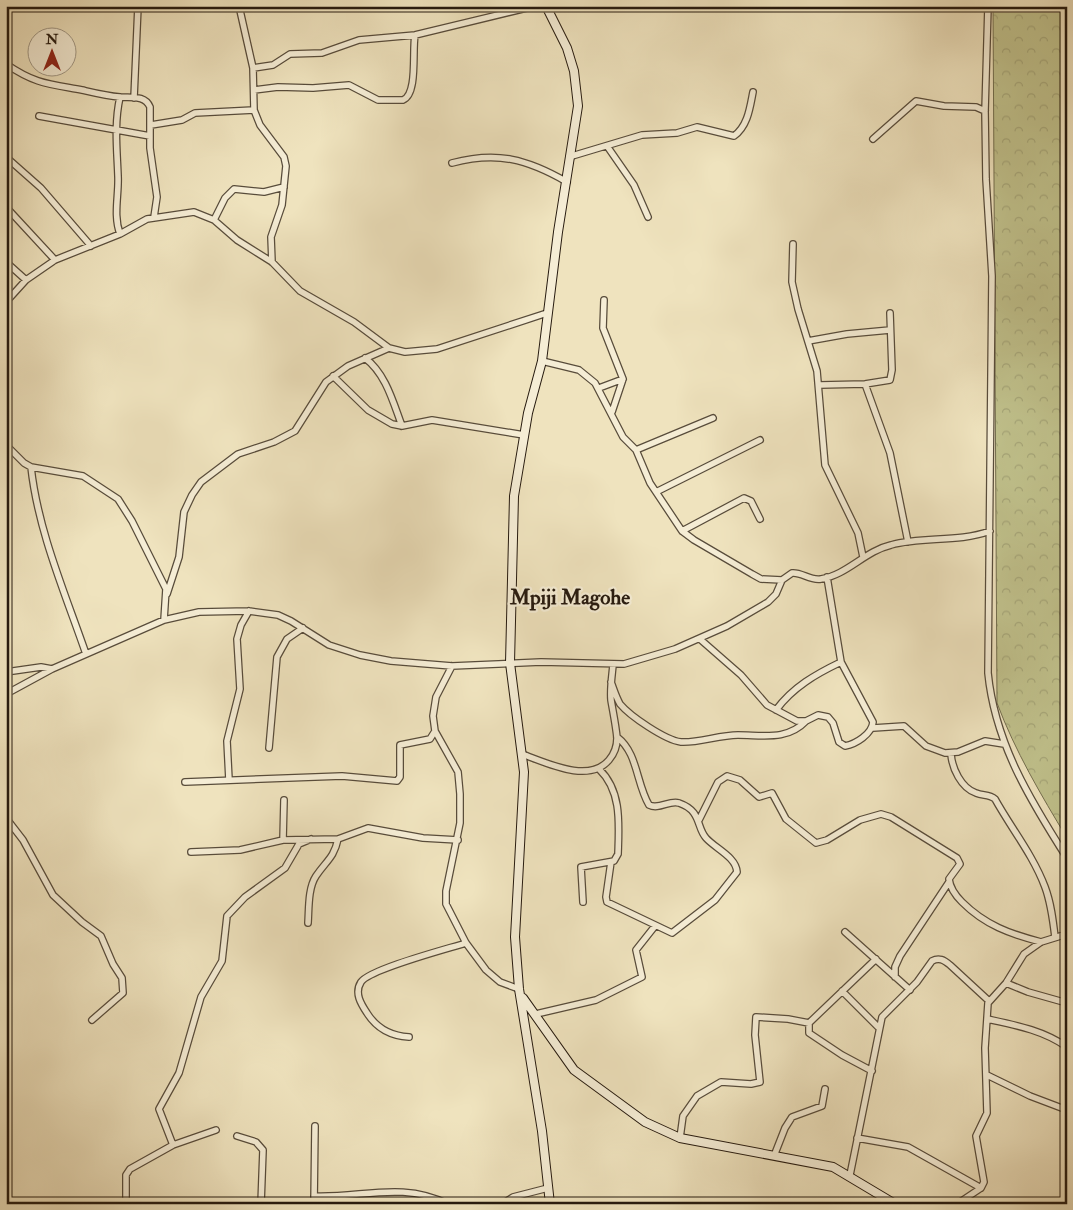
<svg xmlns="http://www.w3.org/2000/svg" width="1073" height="1210" viewBox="0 0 1073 1210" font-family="'IM FELL Double Pica',serif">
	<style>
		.forest { fill: url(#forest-crowns); stroke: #736e4e }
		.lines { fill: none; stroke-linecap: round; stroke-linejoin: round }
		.street-casing { stroke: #584c3b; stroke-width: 8 }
		.secondary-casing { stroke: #261a0f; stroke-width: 10 }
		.street { stroke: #f5edd5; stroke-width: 5.5 }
		.secondary { stroke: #f5edd5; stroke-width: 8 }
		.labels { text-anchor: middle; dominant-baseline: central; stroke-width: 4.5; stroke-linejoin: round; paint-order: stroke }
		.quarter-label { font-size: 21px; font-weight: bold; fill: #261a0f; stroke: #f5edd5 }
	</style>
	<defs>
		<pattern id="forest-crowns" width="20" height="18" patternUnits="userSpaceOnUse" patternTransform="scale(1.25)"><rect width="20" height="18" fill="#c0c18c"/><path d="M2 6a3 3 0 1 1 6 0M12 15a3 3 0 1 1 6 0" fill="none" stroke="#a5a578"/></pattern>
	</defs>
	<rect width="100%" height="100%" fill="#efe3be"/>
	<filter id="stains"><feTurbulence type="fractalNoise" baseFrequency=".004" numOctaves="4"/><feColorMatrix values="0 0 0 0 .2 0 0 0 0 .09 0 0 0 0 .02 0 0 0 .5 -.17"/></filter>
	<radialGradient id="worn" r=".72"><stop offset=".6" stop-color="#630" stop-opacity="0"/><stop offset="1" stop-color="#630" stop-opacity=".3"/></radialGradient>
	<path class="forest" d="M993,6H1067V838C1041,795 1015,751 997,703Z"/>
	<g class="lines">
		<g class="street-casing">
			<path id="street" d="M239,6L253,68L254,110L260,125L284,157L286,166L282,205L271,237L272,262
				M988,6L985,111L986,179L992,276L988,673C995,743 1030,800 1067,858
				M6,64C35,84 49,84 82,90C95,93 107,96 120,97C132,98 145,95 150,107V148L157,197L154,217
				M253,68L273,65L290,54L322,53L359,40L415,35L535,6
				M254,90L278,87L313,88L349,85L378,100H403C418,94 412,51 415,35
				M120,97C114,124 117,149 118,176C119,195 113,215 120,234
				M134,98L138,6
				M39,116L150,136
				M151,125L182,120L195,113L254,110
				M873,139L916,101L944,106L976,107L985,111
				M607,146L634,185L648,217
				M572,156L642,135L677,133L697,127L734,136C748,126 750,107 753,92
				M6,157L41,188L91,246
				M452,163C497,151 527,159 567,182
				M6,207L55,260
				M214,220L225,198L234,189L264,192L284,187
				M793,244L792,282L798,309L817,371L825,465L858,533L863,557
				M6,262L26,280
				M604,300L603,328L623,379L612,412
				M6,302L26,280L55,260L120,234L147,219L194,212L214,220L237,240L272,262L300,291L354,322L389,348L405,352L437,349L547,313
				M808,341L847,334L890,330
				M365,358C386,374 393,402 402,426
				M542,361L579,370L595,383L623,437L636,450L650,483L682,531L694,540L752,574L761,579L782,580
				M333,376L368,410L392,424L402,426L432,420L524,435
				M865,384L890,453L908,542
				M820,385L865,384L890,380L892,370L890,313
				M599,388L623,379
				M6,445L24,463L31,467L83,476L118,499L132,521L166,589L164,620
				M636,450L713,418
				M31,467C38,531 65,593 86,654
				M656,492L760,440
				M682,531L744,498L751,501L760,519
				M167,594L179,557L184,512L192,495L201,482L238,454L274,442L295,431L326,382L348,366L389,348
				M701,640L741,675L767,705L797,721H806L818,715L828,717L833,723L839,742L845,746C856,744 872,734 873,722L841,662L827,577
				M452,666L436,697L433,716L435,731L458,772L460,794V823L446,891V904L466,943L486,970L500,982L519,989
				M6,672L41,667L52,669
				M611,682C614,690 616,697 620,704C630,716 665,740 681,742C699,743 719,735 738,735C763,735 787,741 806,721
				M6,694L52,669L164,620L199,612L249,611L278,615L291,621L329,645L360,655L391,661L452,666L541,662L624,664L675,649L727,626L768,602L776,594L782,580L792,573C802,572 810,581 821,579C847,575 865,551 891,545C924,536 957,543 990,531
				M776,710C793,687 816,674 841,662
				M873,728L904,726L926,746L945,753L958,752L985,741L1004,744
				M269,748L277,657L287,639L303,628
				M522,754C547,763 589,784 609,760C615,753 617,747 617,738C616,726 613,712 611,700C610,688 612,676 613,665
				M951,754C952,768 961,788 976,793C983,796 989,794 995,799C1011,828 1033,855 1045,887C1051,903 1053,920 1055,937
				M229,780L227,741L240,689L237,639L241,625L249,611
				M185,782L342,776L397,781L400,777V745L430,739L435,731
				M6,818L23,840L53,895L82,922L101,936L113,964L122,978L123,993L92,1020
				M699,820L718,782L727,776L740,780L759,797L772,793L786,819L816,843L827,840L860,820L881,814L891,817L957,858L960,864L949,879C950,888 956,896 962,902C985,925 1010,934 1041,942
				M283,840L284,800
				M191,852L240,850L283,840L338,839L368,828L423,838L458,840
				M611,862L606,897L607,902L672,933L715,900L737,872C736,857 716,849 706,838C696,827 702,811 679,803C669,800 659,810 649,805C636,783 638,753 617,737
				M583,902L581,867L614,861L618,854C619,824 622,791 599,769
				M308,923C309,908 308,888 316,876C326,861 334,858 338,839
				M845,932L910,990
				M895,977V967L900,956L949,882
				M1006,983L1028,992L1067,1003
				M842,991L879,1028
				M536,1014L596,1000L642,977L636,950L655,926
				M987,1019C1015,1025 1043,1030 1067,1047
				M409,1037C391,1036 377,1029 367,1013C361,1004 354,993 361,982C370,969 447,949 466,943
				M872,1071L842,1055L809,1033V1023L876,959
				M987,1075L1030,1096L1067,1110
				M237,1136L256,1142L263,1150L261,1204
				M680,1138L683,1116L697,1096L721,1082L751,1084L760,1082L755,1035L756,1017L788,1019L809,1023
				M857,1138L908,1147L981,1188
				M173,1145L159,1109L179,1073L201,997L222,961L227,916L245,897L285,868L299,844L311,839
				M774,1156L785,1128L792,1117L822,1106L825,1089
				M850,1175L882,1017L917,982L932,961C939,957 944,960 950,965L989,1001
				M314,1196C362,1198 402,1181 448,1204
				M126,1204V1175L130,1169L173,1145L216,1130
				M314,1204L315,1126
				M502,1204L513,1197L548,1188
				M957,1204L981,1188L984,1182L976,1136L987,1113L985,1048L988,1003L1006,983L1024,954L1041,942L1067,934"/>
		</g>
		<g class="secondary-casing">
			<path id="secondary" d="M546,6L567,48L574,71L578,106L558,232L542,361L528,413L514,496L510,663L524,772L515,937L519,989L542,1131L550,1204
				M523,998L574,1070L645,1122L680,1138L833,1167L895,1204"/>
		</g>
		<use href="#street" class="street"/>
		<use href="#secondary" class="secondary"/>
	</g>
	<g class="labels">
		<g class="quarter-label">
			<text x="570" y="597">Mpiji Magohe</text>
		</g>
	</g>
	<rect width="1073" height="1210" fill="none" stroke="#efe3be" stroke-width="25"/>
	<rect x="8" y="8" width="1058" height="1195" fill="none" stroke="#261a0f" stroke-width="2.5"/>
	<rect x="12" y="12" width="1048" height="1185" fill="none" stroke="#261a0f"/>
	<g transform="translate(52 52)"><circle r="24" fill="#f5edd5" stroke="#a29986"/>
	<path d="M0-4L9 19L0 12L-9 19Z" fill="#8f2418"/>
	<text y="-8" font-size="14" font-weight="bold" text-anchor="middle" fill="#261a0f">N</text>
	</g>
	<rect width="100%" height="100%" filter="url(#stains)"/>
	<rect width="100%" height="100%" fill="url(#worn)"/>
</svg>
